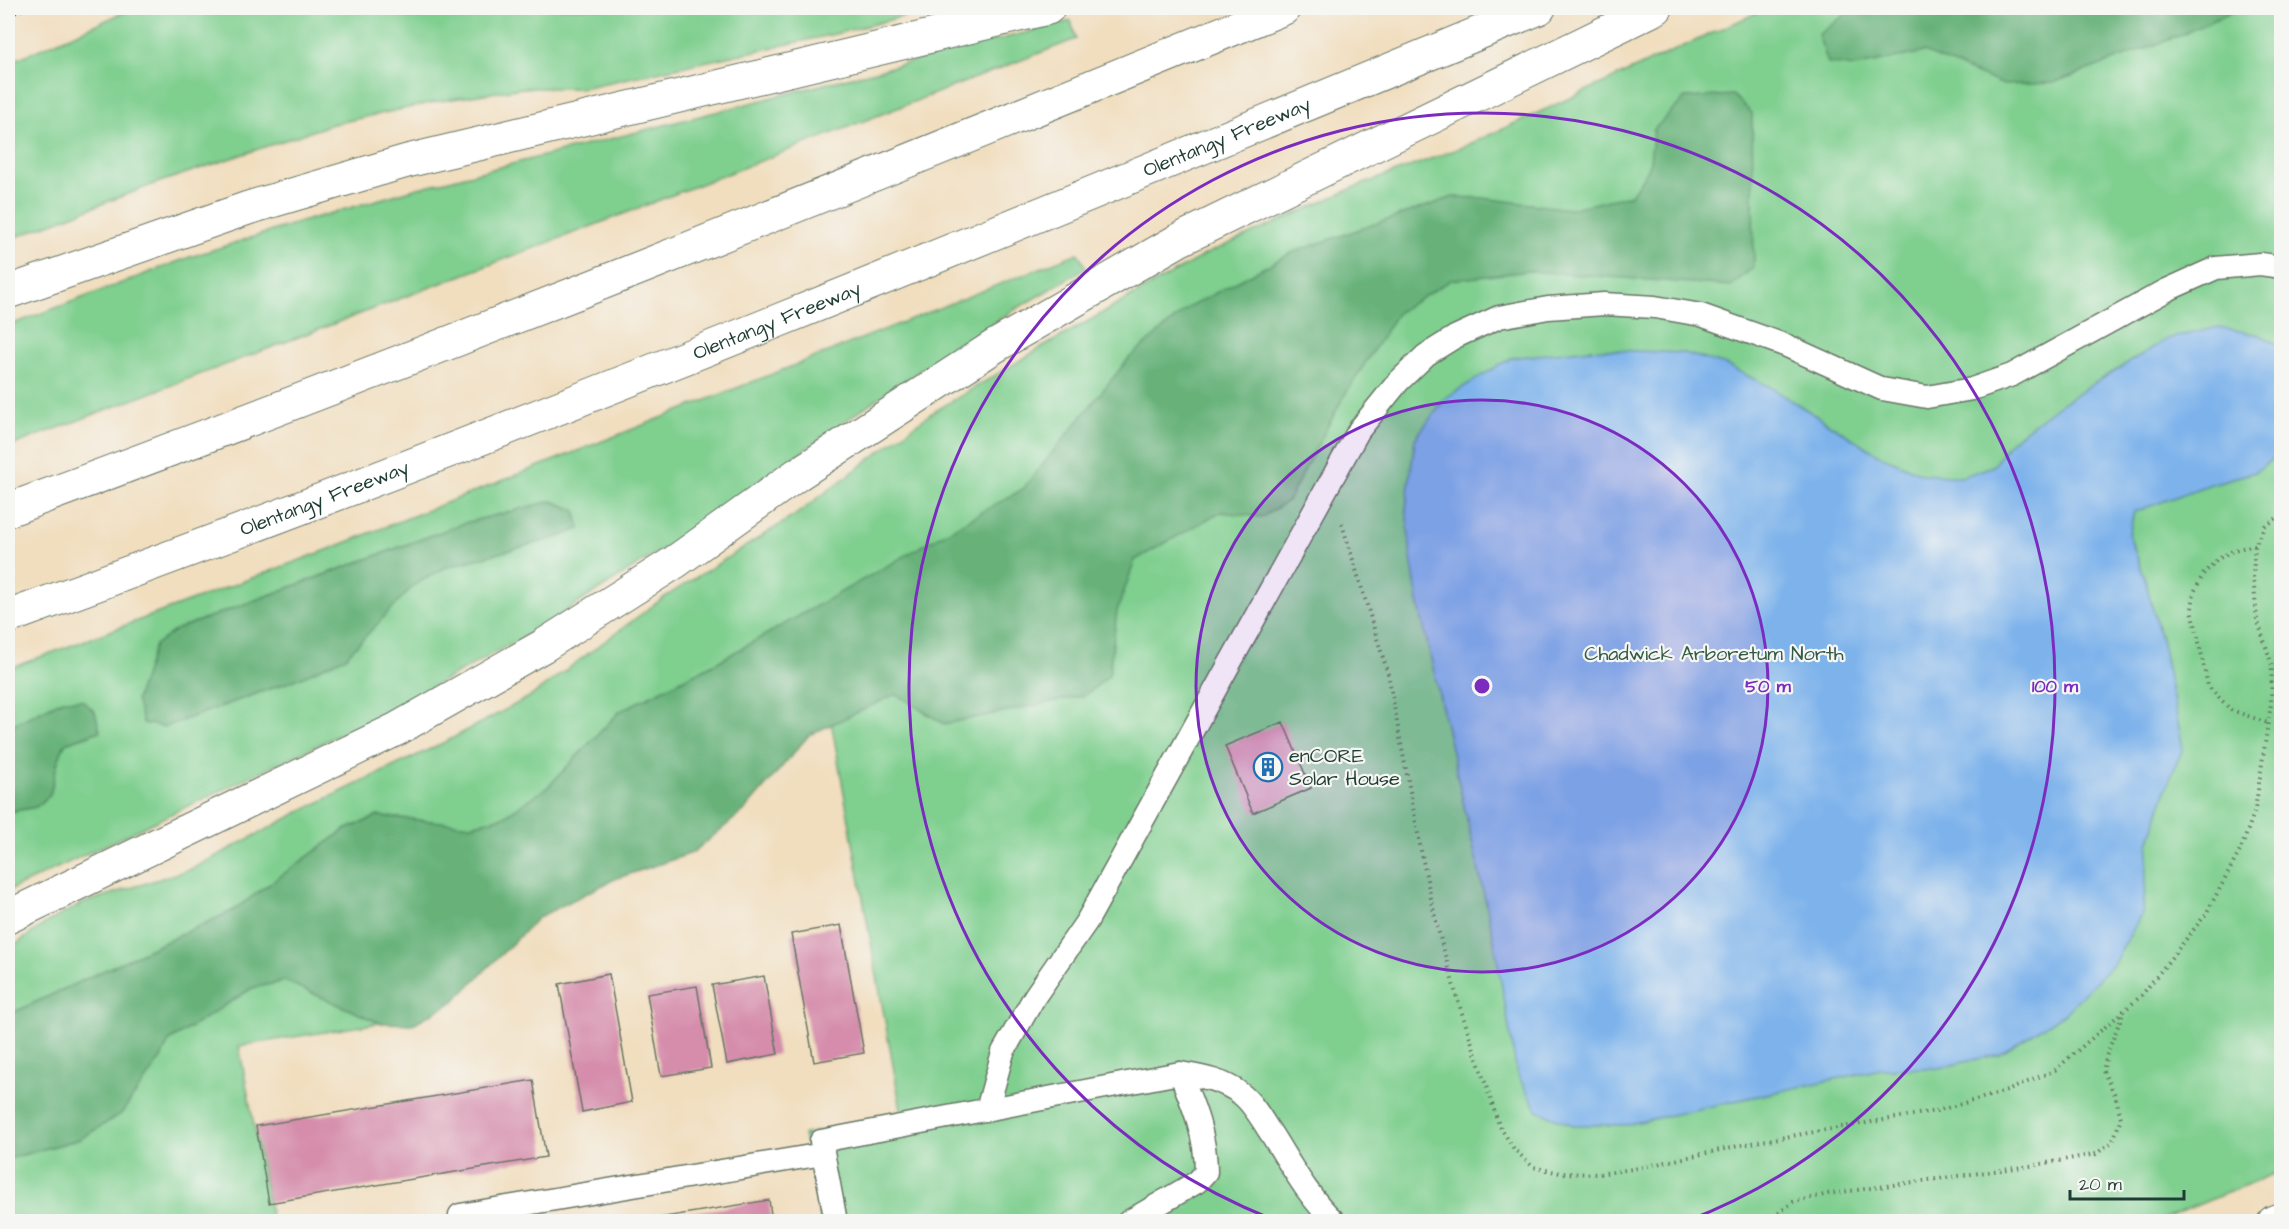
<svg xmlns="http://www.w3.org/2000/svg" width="2289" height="1229" viewBox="0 0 2289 1229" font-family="'Architects Daughter',sans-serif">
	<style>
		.green { fill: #7fcf8f; stroke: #4f8662; stroke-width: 1.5; fill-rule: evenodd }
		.forest { fill: #67b27a; stroke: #437857; stroke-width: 1.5 }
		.water { fill: #7db2eb; stroke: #4e7890; stroke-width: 1.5 }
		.building { fill: #d58dab }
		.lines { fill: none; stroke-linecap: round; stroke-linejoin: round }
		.lane-casing { stroke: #687565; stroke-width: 25 }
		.secondary-casing { stroke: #687565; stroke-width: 35 }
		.highway-casing { stroke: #687565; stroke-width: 35 }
		.path { stroke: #687565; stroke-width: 4; stroke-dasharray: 1.5 4.5; stroke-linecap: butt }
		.lane { stroke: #fff; stroke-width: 22 }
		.secondary { stroke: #fff; stroke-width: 33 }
		.highway { stroke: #fff; stroke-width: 33 }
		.rail { stroke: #1f3d34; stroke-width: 4.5; stroke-dasharray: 9 4.5; stroke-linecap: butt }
		.ring { fill: none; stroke: #7b2cbf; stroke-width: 3 }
		.labels { text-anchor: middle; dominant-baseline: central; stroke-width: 4.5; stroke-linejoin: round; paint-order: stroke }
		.street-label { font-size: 20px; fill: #1f3d34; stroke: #f6f6f2 }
		.park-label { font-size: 20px; fill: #325a46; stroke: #f6f6f2 }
		.poi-label { font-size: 20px; fill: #1f3d34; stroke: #f6f6f2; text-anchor: start }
		.centre { fill: #7b2cbf; stroke: #f6f6f2; stroke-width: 3 }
		.ring-label { font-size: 18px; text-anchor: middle; font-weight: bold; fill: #7b2cbf; stroke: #f6f6f2; stroke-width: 4.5; stroke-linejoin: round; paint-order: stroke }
	</style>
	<rect width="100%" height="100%" fill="#f6f6f2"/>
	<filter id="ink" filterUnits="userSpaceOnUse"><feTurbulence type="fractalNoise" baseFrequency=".0167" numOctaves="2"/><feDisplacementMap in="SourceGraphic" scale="12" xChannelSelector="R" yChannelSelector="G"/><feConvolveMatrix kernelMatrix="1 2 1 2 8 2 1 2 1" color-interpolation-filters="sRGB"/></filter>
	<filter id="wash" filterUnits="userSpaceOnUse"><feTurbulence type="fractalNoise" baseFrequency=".008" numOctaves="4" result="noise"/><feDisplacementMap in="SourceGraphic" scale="24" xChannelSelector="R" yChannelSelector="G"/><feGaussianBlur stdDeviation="1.35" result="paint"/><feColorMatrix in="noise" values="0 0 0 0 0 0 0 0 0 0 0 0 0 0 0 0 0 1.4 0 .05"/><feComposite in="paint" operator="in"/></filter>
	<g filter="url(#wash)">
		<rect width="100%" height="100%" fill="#f1debf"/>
		<path class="green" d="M134,8H936L835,34L582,88H522L440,101L333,124L154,184L8,240V63Z
			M1767,8H2281V1171L2156,1222L821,1221L804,1134L902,1115L811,610L714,664L620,711L548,787L503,817L471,825L378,816L345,830L232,911L8,1015V950L46,923L83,903L194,868L303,810L451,739L531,696L663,598L794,516L930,414L1036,351L1206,254L1353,188L1465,146Z
			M1071,21L1076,39L600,223L8,447V326L190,257L294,224L418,188Z
			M1078,253L1086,268L1014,310L888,391L663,549L533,632L377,717L8,891V812L36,807L50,795L57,764L65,743L90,735L63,700L8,727V669L327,550ZM552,501L575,510L579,529L555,538L446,567L414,585L297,679L164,727L143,722L177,629L465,523Z
			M285,981L380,1023L239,1046L272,1221L8,1222V1159L80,1139L161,1058L169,1041L252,988Z"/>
		<path class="forest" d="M1854,8H2241L2176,37L2053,83L2004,85L1924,52L1854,67L1828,63L1818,35Z
			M1733,95L1752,113L1754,267L1731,286L1530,271L1451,280L1398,312L1344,396L1288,501L1262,517L1220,512L1135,560L1117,611L1109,675L1086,695L944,724L896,694L809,735L745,810L692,853L615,879L539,917L453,1002L413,1024L380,1023L285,981L252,988L169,1041L161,1058L121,1114L80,1139L8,1159V1015L232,911L345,830L378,816L471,825L503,817L548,787L620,711L714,664L1023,489L1129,358L1189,307L1291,253L1453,197L1483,198L1569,209L1631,195L1649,168L1654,129L1685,98Z
			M552,501L575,510L580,529L555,538L446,567L414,585L346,657L297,679L164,727L143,723L136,700L155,645L177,629L465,523Z
			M63,700H82L95,712L100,731L65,743L57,764L50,795L36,807L8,812V727Z"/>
		<path class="water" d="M2219,327L2260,335L2281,346V452L2255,472L2211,484L2134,512L2129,535L2144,576L2162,643L2183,748L2166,789L2149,845L2143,912L2114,963L2064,1014L2000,1054L1939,1068L1881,1069L1625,1125H1573L1538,1111L1517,1074L1493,935L1418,601L1411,558L1406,508L1415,439L1445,398L1511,358L1590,349L1684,353L1726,365L1770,387L1879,455L1922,474L1962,477L1993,466L2010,442L2060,404L2167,339Z"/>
		<g id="blocks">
			<path class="building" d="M1283,722L1311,788L1253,813L1225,746Z
				M841,925L864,1053L814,1062L791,934Z
				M609,974L632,1102L582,1112L559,984Z
				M764,976L778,1054L727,1064L712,985Z
				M697,986L711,1068L661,1076L647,994Z
				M533,1080L546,1157L269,1203L256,1126Z
				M769,1200L772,1222H647L646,1220Z"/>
		</g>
	</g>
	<g filter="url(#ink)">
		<use href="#blocks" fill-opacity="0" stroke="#687565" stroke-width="1.5"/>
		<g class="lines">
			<g class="lane-casing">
				<path id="lane" d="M987,1110L1003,1052L1035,996L1087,921L1359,430L1398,382L1426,355L1455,337L1499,317L1548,308L1604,304L1655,307L1701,315L1787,346L1882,389L1927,397L1972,389L2012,375L2167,290L2216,268L2260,264L2282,267
					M460,1215L823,1154
					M836,1222L821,1141L1180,1073C1202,1077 1223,1080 1241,1094C1254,1104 1263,1122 1272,1135C1291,1165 1308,1197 1335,1222
					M1128,1222L1197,1182L1206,1172C1206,1136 1194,1107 1180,1073"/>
			</g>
			<g class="secondary-casing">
				<path id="secondary" d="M2274,1222L2282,1219"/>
			</g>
			<g class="highway-casing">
				<g id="highway">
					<path d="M8,292L248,208L407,161L1048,8"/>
					<path d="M8,510C437,352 861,181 1284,8"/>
					<path id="s1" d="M8,617C524,429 1032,219 1539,8"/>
					<path d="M8,917L397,729L543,646L675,562L798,474L995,346L1179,240L1656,8"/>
				</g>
			</g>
			<path class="path" d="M1342,524L1388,674L1424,866L1437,926L1457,998L1499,1125L1514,1149L1533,1167L1560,1173L1599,1174L1639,1168L1756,1142L1936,1111L2007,1091L2055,1070L2141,996L2206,914L2241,849L2255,810L2271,704L2272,665L2257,619L2253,576L2255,545L2265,526L2282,515
				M2255,545L2234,550L2218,559L2204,573L2194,592L2192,609L2208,686L2231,710L2268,723
				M1771,1222L1772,1218L1793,1202L1828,1194L2030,1166L2096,1154L2113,1141L2121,1118L2115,1095L2103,1071L2107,1054L2123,1013"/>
			<use href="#lane" class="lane"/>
			<use href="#secondary" class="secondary"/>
			<use href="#highway" class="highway"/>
			<path class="rail" d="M8,15L24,8"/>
		</g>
	</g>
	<circle cx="1482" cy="686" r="286" fill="#7b2cbf" fill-opacity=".12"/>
	<g class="ring">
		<circle cx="1482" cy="686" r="286"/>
		<path d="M1277 1221A573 573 0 1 1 1687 1221"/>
	</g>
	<defs>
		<g id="building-ring" transform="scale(1.5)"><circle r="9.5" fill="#f6f6f2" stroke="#1f6fb2" stroke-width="1.5"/><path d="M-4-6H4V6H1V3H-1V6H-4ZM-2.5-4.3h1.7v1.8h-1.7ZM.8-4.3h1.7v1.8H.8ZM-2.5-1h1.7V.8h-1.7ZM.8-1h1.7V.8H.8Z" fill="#1f6fb2"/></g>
	</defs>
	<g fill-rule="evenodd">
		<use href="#building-ring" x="1268" y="767"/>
	</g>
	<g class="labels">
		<g class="street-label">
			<text stroke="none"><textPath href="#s1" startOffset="1310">Olentangy Freeway</textPath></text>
			<text stroke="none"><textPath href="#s1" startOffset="824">Olentangy Freeway</textPath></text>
			<text stroke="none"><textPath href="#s1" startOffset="338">Olentangy Freeway</textPath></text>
		</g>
		<g class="park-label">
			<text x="1714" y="654">Chadwick Arboretum North</text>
		</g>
		<g class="poi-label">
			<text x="1289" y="756">enCORE<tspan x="1289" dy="23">Solar House</tspan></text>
		</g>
	</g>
	<circle cx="1482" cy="686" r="9" class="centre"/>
	<g class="ring-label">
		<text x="1768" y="692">50 m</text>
		<text x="2055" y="692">100 m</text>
	</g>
	<rect width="2289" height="1229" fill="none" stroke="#f6f6f2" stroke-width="30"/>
	<path d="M2070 1190v9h114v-9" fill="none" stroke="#1f3d34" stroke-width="3"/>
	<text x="2079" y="1190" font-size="18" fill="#1f3d34" stroke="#f6f6f2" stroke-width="4.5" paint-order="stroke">20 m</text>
</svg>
